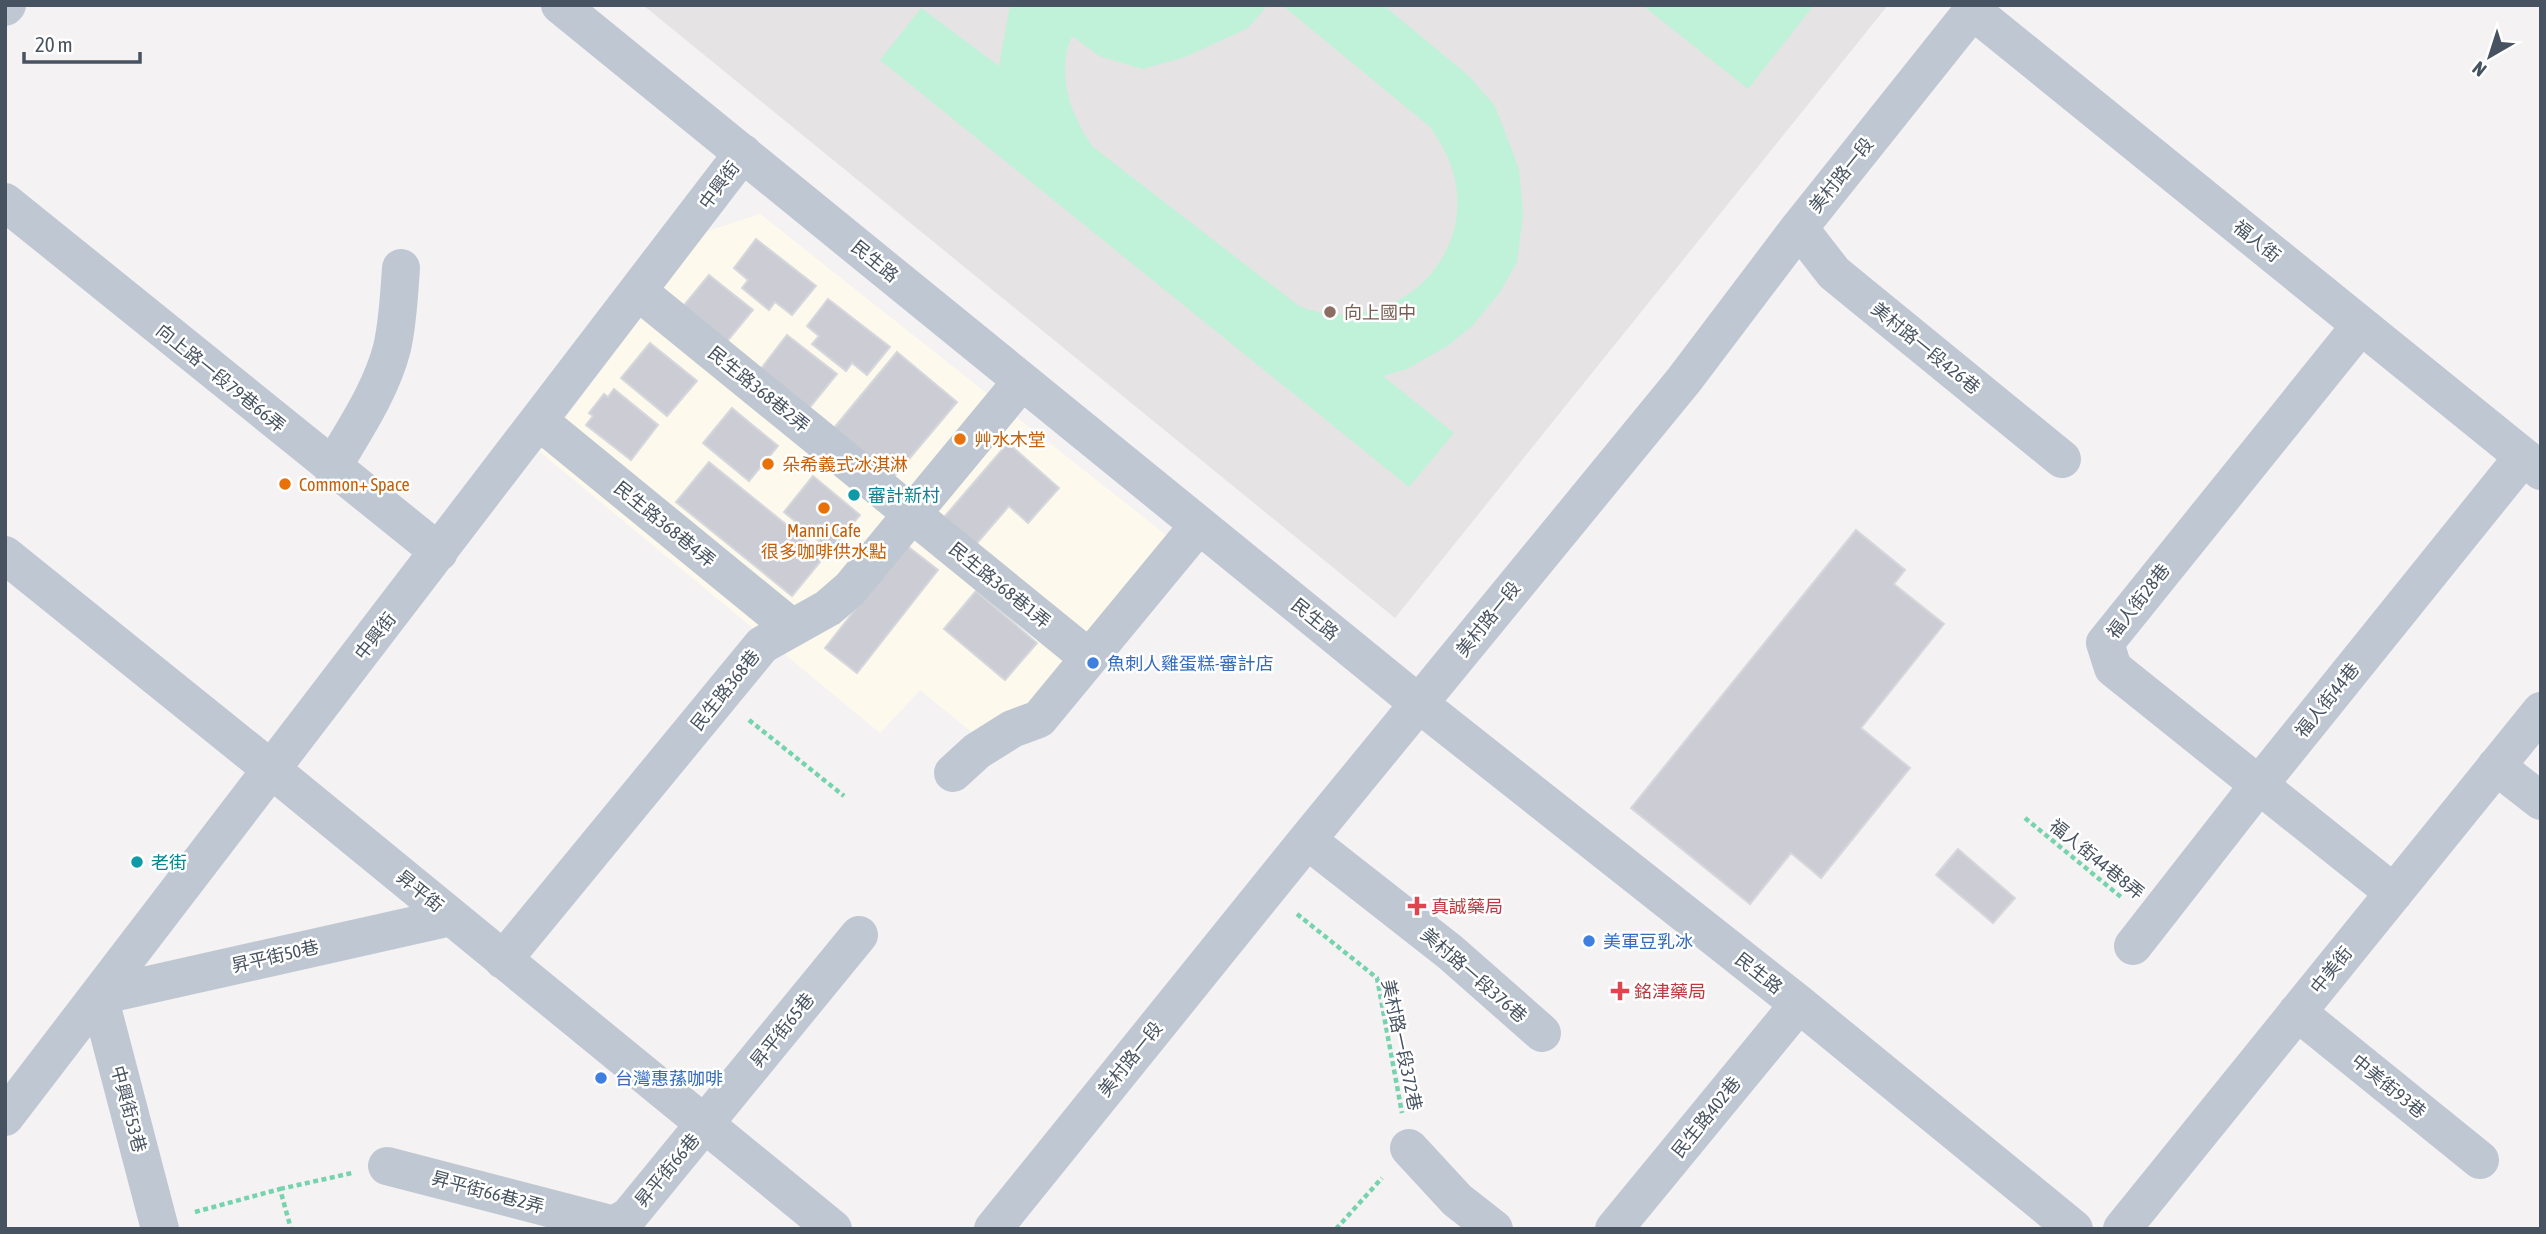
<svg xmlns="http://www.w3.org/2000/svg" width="2546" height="1234" viewBox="0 0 2546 1234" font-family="'Asap Condensed','Noto Sans TC',sans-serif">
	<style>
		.commercial { fill: #fdfaed }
		.education { fill: #e5e3e4 }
		.green { fill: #c0f2d9 }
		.building { fill: #cccdd4; stroke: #d6d7dd; stroke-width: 2 }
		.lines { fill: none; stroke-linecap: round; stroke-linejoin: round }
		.path { stroke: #75d3ae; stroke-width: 4.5; stroke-dasharray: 5 3.5; stroke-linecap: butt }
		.minor { stroke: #bfc8d2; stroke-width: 38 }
		.education-dot { fill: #8d6e63; stroke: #fff; stroke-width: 2.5 }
		.food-dot { fill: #e8710a; stroke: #fff; stroke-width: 2.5 }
		.culture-dot { fill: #0f9aa8; stroke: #fff; stroke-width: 2.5 }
		.shop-dot { fill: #3f7fe0; stroke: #fff; stroke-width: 2.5 }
		.health-dot { fill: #e0444e; stroke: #fff; stroke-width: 2.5 }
		.labels { text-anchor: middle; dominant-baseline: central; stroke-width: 5; stroke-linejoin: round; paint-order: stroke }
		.street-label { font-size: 18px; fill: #485361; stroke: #fff }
		.education-label { font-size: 18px; fill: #785e54; stroke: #fff; text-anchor: start }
		.food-label { font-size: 18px; fill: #c56008; stroke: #fff; text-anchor: start }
		.culture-label { font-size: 18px; fill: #0d838f; stroke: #fff; text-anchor: start }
		.shop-label { font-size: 18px; fill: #366cbe; stroke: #fff; text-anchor: start }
		.health-label { font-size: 18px; fill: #be3a42; stroke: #fff; text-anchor: start }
	</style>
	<rect width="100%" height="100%" fill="#f4f2f2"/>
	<path class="commercial" d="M760,214L1171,539L1028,709L974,734L920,690L880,733L540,452L705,232Z"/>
	<path class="education" d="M643,5H1888L1395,618Z"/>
	<path class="green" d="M1010,5H1268L1248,28L1185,57L1142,69L1099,56L1072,36C1055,74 1071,116 1093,147L1299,306C1369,335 1450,288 1457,212C1460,180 1448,152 1430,127L1282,5H1383L1469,76L1495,106L1519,169L1523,215L1517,262L1500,292L1473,325L1449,345L1407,369L1383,376L1454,433L1409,487L880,60L921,8L999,66Z
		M1642,5H1814L1748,89Z"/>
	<path class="building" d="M756,239L816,286L792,315L775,302L769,310L742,288L748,280L734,268Z
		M709,275L753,310L724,345L680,310Z
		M828,299L890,347L867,375L852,363L846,371L812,344L819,336L807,326Z
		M787,335L837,374L806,412L757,374Z
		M650,343L697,381L667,416L621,378Z
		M897,352L957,402L888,484L829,434Z
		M614,389L658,425L631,460L586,425L593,416L589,413L604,394L608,397Z
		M732,408L778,446L749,481L703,443Z
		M1008,443L1059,488L1028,523L1009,506L971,550L939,523Z
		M709,462L825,556L792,596L676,502Z
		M813,476L860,515L830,550L784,512Z
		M1856,530L1905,570L1894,584L1944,624L1861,728L1910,768L1821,878L1791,853L1750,904L1631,808Z
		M906,545L938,570L857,673L825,648Z
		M976,591L1037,643L1005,680L944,629Z
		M1958,849L2015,898L1993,923L1936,875Z"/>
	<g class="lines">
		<path class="path" d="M749,720L844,796
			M2025,818L2121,897
			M1297,914L1377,978L1402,1113
			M280,1189L352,1173
			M195,1212L280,1189L291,1229
			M1336,1229L1382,1178"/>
		<path class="minor" d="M560,5L1418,703L1799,1004L2074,1229
			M5,7L7,5
			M1973,11L2541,471
			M5,202L439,552
			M1799,228L1834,273L2062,459
			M639,292L1089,658
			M2361,325L2105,643L2113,668L2394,893
			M539,421L791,627
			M332,468C354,430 381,391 392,348C398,322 399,295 401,268
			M5,555L272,770L833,1229
			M2496,766L2541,801
			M953,773L977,751L1012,729L1039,719L1199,525
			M1307,840L1450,952L1542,1033
			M2133,946L2258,786L2523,457
			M503,960L762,645L828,608L850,589L1022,381
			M2297,1012L2480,1160
			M5,1117L743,153
			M1409,1148L1457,1200L1494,1229
			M387,1166L614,1225L629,1216L859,935
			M160,1229L99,996L451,917
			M993,1229L1307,840L1684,380L1799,228L1977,5
			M1614,1229L1799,1004
			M2122,1229L2541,711"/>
	</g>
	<circle class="education-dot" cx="1330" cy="312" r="7"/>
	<g class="food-dot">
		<circle cx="960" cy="439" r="7"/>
		<circle cx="768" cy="464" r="7"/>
		<circle cx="285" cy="484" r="7"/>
		<circle cx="824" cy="508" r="7"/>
	</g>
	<g class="culture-dot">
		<circle cx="854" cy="495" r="7"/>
		<circle cx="137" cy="862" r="7"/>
	</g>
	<g class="shop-dot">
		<circle cx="1093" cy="663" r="7"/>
		<circle cx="1589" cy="941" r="7"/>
		<circle cx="601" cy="1078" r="7"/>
	</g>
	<g class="health-dot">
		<path d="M1413.5 895.5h7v7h7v7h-7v7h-7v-7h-7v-7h7z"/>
		<path d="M1616.5 980.5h7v7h7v7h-7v7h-7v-7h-7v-7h7z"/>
	</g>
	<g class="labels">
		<g class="street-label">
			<text transform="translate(1841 175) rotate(-51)">美村路一段</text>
			<text transform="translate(719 185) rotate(-53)">中興街</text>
			<text transform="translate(2257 241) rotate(39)">福人街</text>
			<text transform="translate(875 261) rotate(39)">民生路</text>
			<text transform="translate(1926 348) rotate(39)">美村路一段426巷</text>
			<text transform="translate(221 378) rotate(39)">向上路一段79巷66弄</text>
			<text transform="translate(759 389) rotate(39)">民生路368巷2弄</text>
			<text transform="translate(665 524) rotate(39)">民生路368巷4弄</text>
			<text transform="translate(1000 585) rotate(39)">民生路368巷1弄</text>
			<text transform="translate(2138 601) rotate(-52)">福人街28巷</text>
			<text transform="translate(1315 619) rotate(39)">民生路</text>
			<text transform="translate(1488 619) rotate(-51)">美村路一段</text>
			<text transform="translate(375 636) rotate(-52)">中興街</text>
			<text transform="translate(725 690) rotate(-51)">民生路368巷</text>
			<text transform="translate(2327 700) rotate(-51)">福人街44巷</text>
			<text transform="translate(2097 859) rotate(39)">福人街44巷8弄</text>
			<text transform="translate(420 891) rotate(39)">昇平街</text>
			<text transform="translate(275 956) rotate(-13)">昇平街50巷</text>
			<text transform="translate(2331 970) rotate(-51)">中美街</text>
			<text transform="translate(1759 973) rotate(38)">民生路</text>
			<text transform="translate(1474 975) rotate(41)">美村路一段376巷</text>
			<text transform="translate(782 1030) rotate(-51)">昇平街65巷</text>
			<text transform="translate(1402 1045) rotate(78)">美村路一段372巷</text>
			<text transform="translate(1130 1059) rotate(-51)">美村路一段</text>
			<text transform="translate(2389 1086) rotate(39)">中美街93巷</text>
			<text transform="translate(129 1109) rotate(75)">中興街53巷</text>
			<text transform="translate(1706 1117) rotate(-51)">民生路402巷</text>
			<text transform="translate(667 1170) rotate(-50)">昇平街66巷</text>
			<text transform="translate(488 1192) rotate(15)">昇平街66巷2弄</text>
		</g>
		<g class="education-label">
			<text x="1344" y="312">向上國中</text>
		</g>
		<g class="food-label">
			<text x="974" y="439">艸水木堂</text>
			<text x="782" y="464">朵希義式冰淇淋</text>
			<text x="299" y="484">Common+ Space</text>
			<text x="824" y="530" text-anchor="middle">Manni Cafe<tspan x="824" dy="21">很多咖啡供水點</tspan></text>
		</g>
		<g class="culture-label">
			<text x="868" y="495">審計新村</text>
			<text x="151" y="862">老街</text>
		</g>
		<g class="shop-label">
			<text x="1107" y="663">魚刺人雞蛋糕-審計店</text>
			<text x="1603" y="941">美軍豆乳冰</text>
			<text x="615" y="1078">台灣惠蓀咖啡</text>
		</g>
		<g class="health-label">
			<text x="1431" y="906">真誠藥局</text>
			<text x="1634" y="991">銘津藥局</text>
		</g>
	</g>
	<rect width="2546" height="1234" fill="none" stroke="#485361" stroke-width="14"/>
	<g transform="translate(2490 56) rotate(219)" stroke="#ffffff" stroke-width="5" paint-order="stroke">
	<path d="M0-5L12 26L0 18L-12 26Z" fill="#485361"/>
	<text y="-10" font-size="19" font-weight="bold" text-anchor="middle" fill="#485361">N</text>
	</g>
	<path d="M24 52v10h116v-10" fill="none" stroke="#485361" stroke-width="3.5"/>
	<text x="35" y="52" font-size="21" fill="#485361" stroke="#ffffff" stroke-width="5" paint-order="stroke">20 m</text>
</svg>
